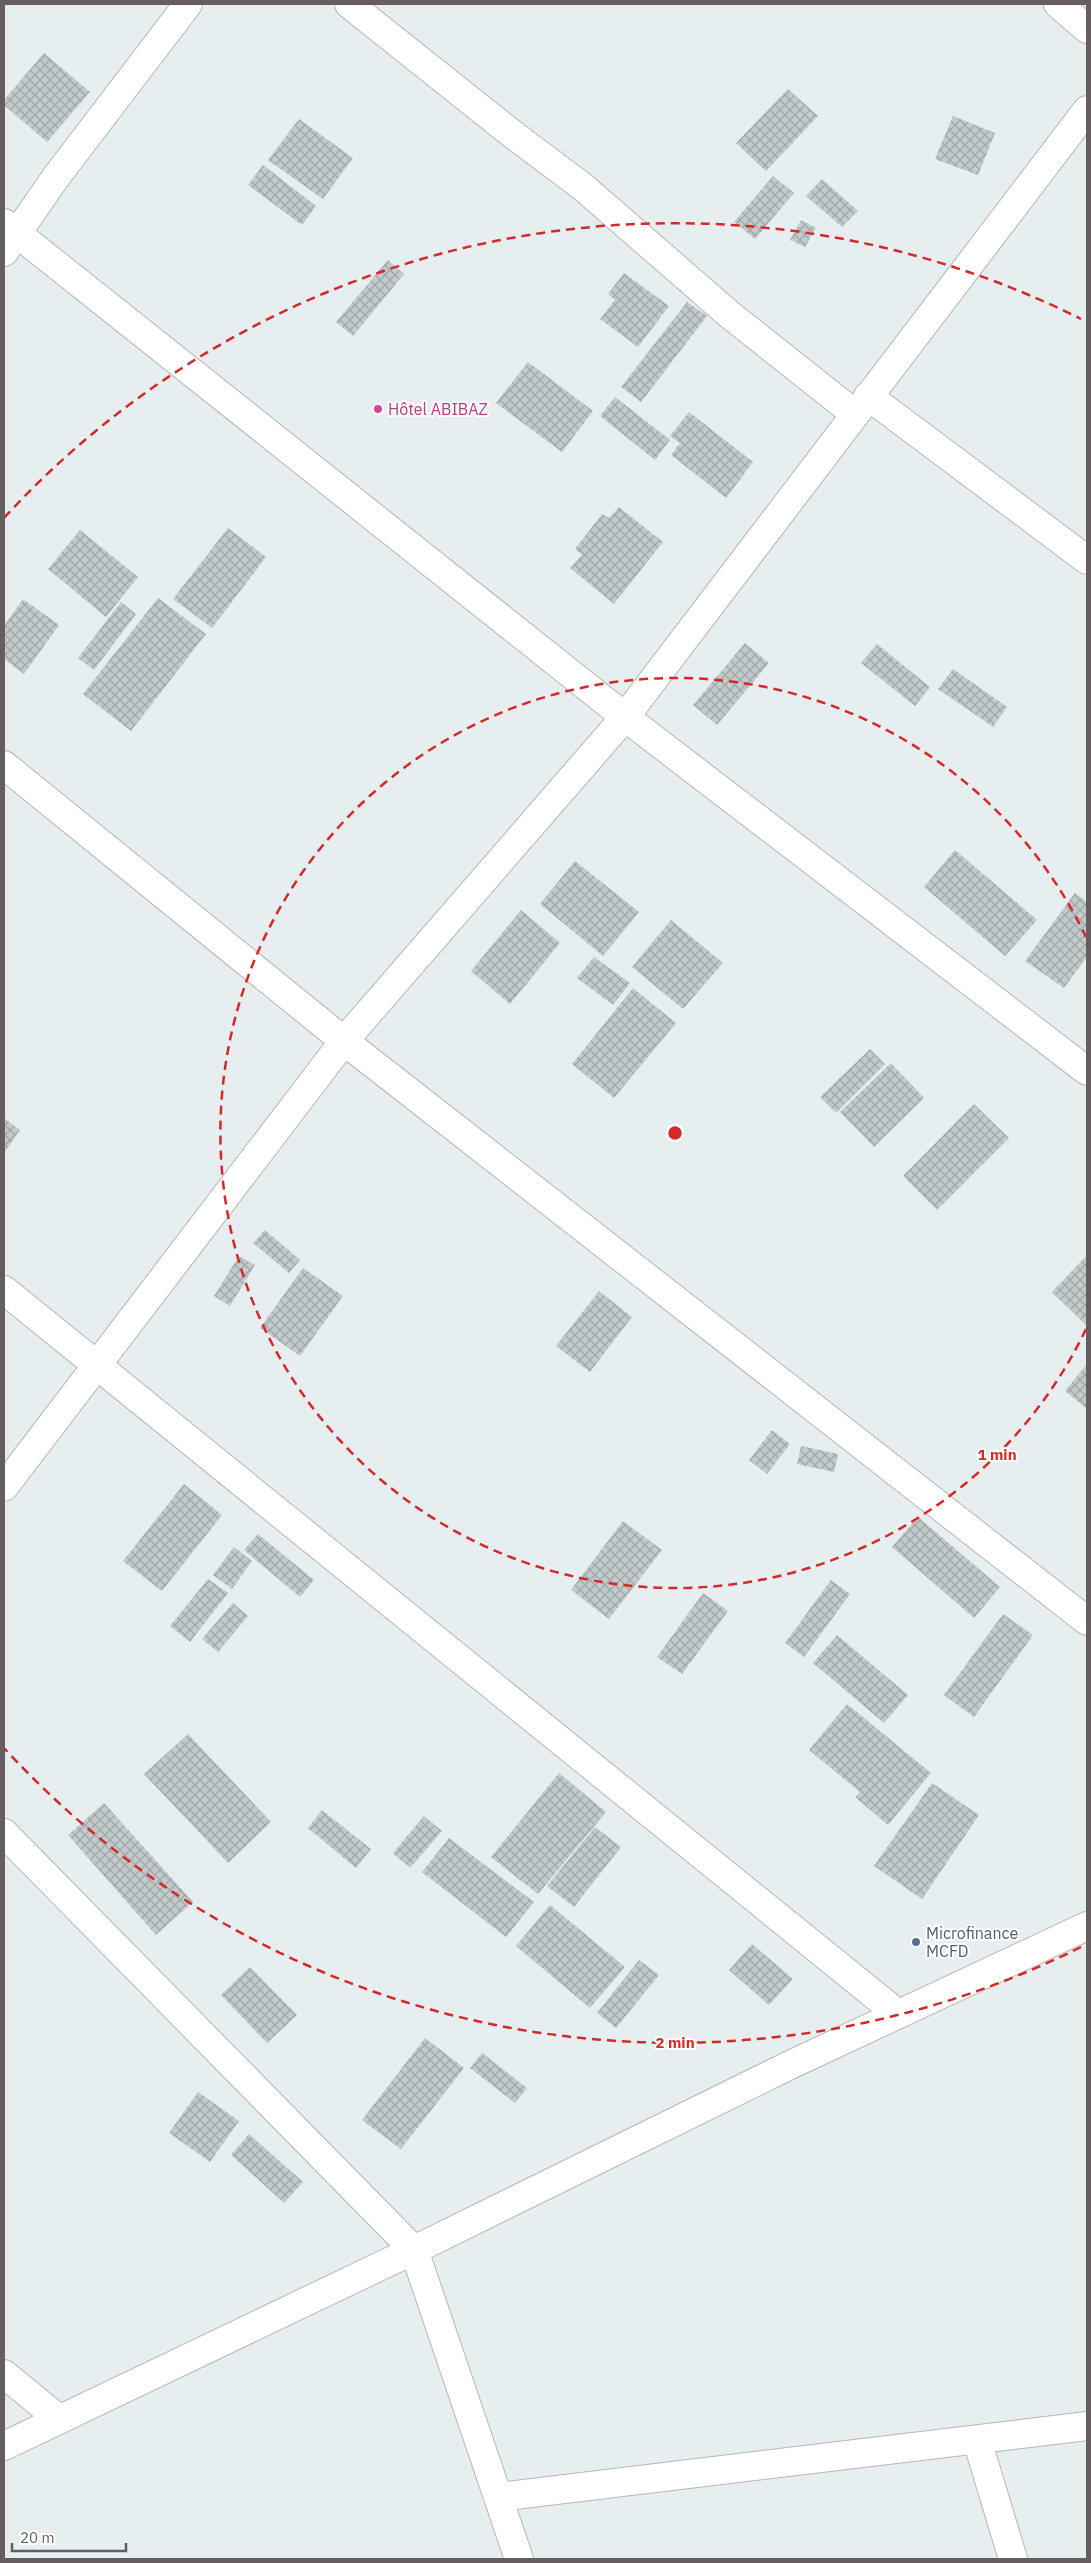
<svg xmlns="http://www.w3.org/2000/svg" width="1091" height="2563" viewBox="0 0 1091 2563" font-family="'IBM Plex Sans',sans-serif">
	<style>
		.building { fill: url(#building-cross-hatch) }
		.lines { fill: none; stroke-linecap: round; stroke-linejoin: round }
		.minor-casing { stroke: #bbb4b3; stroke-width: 30 }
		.minor { stroke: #fff; stroke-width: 28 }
		.ring { fill: none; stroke: #d62828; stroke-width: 2.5; stroke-dasharray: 9 6 }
		.hotel-dot { fill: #d1479c; stroke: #fff; stroke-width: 2 }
		.service-dot { fill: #5c6f8a; stroke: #fff; stroke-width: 2 }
		.labels { text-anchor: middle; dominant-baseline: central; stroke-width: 4; stroke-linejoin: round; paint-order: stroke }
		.hotel-label { font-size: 16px; fill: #b23c85; stroke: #fff; text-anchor: start }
		.service-label { font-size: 16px; fill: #4e5e75; stroke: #fff; text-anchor: start }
		.centre { fill: #d62828; stroke: #fff; stroke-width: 2.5 }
		.ring-label { font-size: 15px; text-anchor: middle; font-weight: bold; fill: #d62828; stroke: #fff; stroke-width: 4; stroke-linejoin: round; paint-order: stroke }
	</style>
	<defs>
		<pattern id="building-cross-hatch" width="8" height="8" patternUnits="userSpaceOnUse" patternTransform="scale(1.25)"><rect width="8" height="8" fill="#c2cacb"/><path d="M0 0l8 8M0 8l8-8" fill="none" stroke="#a1a7a8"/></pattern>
	</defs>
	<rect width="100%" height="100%" fill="#e6eef0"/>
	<path class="building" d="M44,53L90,92L47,142L4,105V100Z
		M788,89L818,116L766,171L736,143Z
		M953,116L995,133L978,175L935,159Z
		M299,119L353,158L323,199L268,160Z
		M263,165L316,206L302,225L248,185Z
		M773,176L794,193L755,239L734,222Z
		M822,179L858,211L842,227L806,196Z
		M801,220L816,228L805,247L790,240Z
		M388,260L404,274L353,336L336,322Z
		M624,273L669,306L638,347L600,319L615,300L608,294Z
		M687,302L707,316L641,402L621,387Z
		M528,362L593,411L562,452L496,403Z
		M615,397L670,440L655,460L600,416Z
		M689,412L753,462L726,498L671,455L680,443L670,436Z
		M619,507L663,542L614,604L570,568L582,555L575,549L602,514L609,518Z
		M228,528L266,557L212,628L173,599Z
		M80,530L138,577L106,617L48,569Z
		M158,598L206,634L131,731L83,694Z
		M23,599L59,625L24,674L4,659V626Z
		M121,602L136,614L94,670L78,658Z
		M745,643L769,663L717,725L693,705Z
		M877,644L930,687L915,706L861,663Z
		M953,669L1007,707L993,727L938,689Z
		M955,850L1037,920L1005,956L924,887Z
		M575,861L639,912L603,956L540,904Z
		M1075,893L1087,902V957L1064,988L1025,961Z
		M521,910L560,943L510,1004L471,971Z
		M671,920L723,963L683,1009L632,967Z
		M594,957L630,983L613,1005L577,978Z
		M633,988L676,1023L614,1098L572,1064Z
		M870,1049L885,1064L836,1113L820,1097Z
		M891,1063L924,1098L874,1147L840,1112Z
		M974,1104L1009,1138L937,1210L903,1176Z
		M4,1118L20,1130L4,1153Z
		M265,1230L300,1260L289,1273L253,1243Z
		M1087,1255V1326L1052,1292Z
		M239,1256L255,1265L230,1306L214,1296Z
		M303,1268L343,1296L300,1356L260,1328Z
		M599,1291L632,1317L590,1372L556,1346Z
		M1087,1364V1409L1065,1391Z
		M772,1430L790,1444L767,1474L749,1460Z
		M801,1446L838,1454L834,1472L797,1464Z
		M184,1484L222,1515L162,1591L123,1561Z
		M918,1517L1000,1587L974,1618L892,1547Z
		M623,1521L662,1550L609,1619L571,1590Z
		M258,1534L314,1580L300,1597L244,1550Z
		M234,1547L252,1561L232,1589L213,1575Z
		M208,1579L228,1593L190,1642L170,1626Z
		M831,1580L850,1594L804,1657L785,1643Z
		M703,1593L728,1611L682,1674L657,1657Z
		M233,1603L248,1616L218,1652L202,1639Z
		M1003,1614L1033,1635L974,1717L944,1695Z
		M837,1635L908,1695L884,1723L813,1663Z
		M847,1704L931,1773L888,1825L855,1797L860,1792L809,1750Z
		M188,1734L271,1822L228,1863L144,1774Z
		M559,1773L606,1812L538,1894L491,1857Z
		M932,1783L979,1815L922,1899L874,1866Z
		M104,1803L193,1902L156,1935L68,1835Z
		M322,1810L371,1849L356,1868L308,1828Z
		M424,1816L442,1831L410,1868L393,1853Z
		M595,1827L621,1847L574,1907L547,1886Z
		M449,1838L534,1902L506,1937L422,1872Z
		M550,1905L625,1967L590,2008L516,1946Z
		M752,1944L793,1979L769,2005L729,1970Z
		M639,1960L659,1975L616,2028L597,2013Z
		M250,1967L297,2015L267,2043L221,1995Z
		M425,2038L464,2068L401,2149L362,2120Z
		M482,2053L527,2088L515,2103L470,2068Z
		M198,2092L239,2121L210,2162L169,2133Z
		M249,2134L303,2182L284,2203L231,2155Z"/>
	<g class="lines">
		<g class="minor-casing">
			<path id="minor" d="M349,4L511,133L583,187L730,315L855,414
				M1058,4L1087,29
				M4,223L625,717L1087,1071
				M4,252L56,177L188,4
				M868,396L1087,560
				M4,765L344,1041L1087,1621
				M4,1290L898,2014
				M4,1487L344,1041L625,717L1087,110
				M4,1833L414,2250L519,2559
				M4,2374L59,2419
				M977,2440L1013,2559
				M4,2446L414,2250L790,2065L1087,1926
				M498,2497L1087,2426"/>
		</g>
		<use href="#minor" class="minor"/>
	</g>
	<g class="ring">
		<path d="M1086 1329A455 455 0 1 1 1086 937"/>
		<path d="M1081 1947A910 910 0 0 1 4 1748M4 518A910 910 0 0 1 1081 319"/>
	</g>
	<circle class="hotel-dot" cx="378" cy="409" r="5"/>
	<circle class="service-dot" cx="916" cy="1942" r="5"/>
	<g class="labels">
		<g class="hotel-label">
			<text x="388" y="409">Hôtel ABIBAZ</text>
		</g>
		<g class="service-label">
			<text x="926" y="1933">Microfinance<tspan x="926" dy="18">MCFD</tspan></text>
		</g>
	</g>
	<circle cx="675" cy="1133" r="8" class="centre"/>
	<g class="ring-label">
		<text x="997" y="1460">1 min</text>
		<text x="675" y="2048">2 min</text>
	</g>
	<rect width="1091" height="2563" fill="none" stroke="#665e5e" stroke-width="10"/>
	<path d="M12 2543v8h114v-8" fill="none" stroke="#665e5e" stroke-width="2.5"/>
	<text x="20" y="2543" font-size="15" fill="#665e5e" stroke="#ffffff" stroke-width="4" paint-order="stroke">20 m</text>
</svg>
